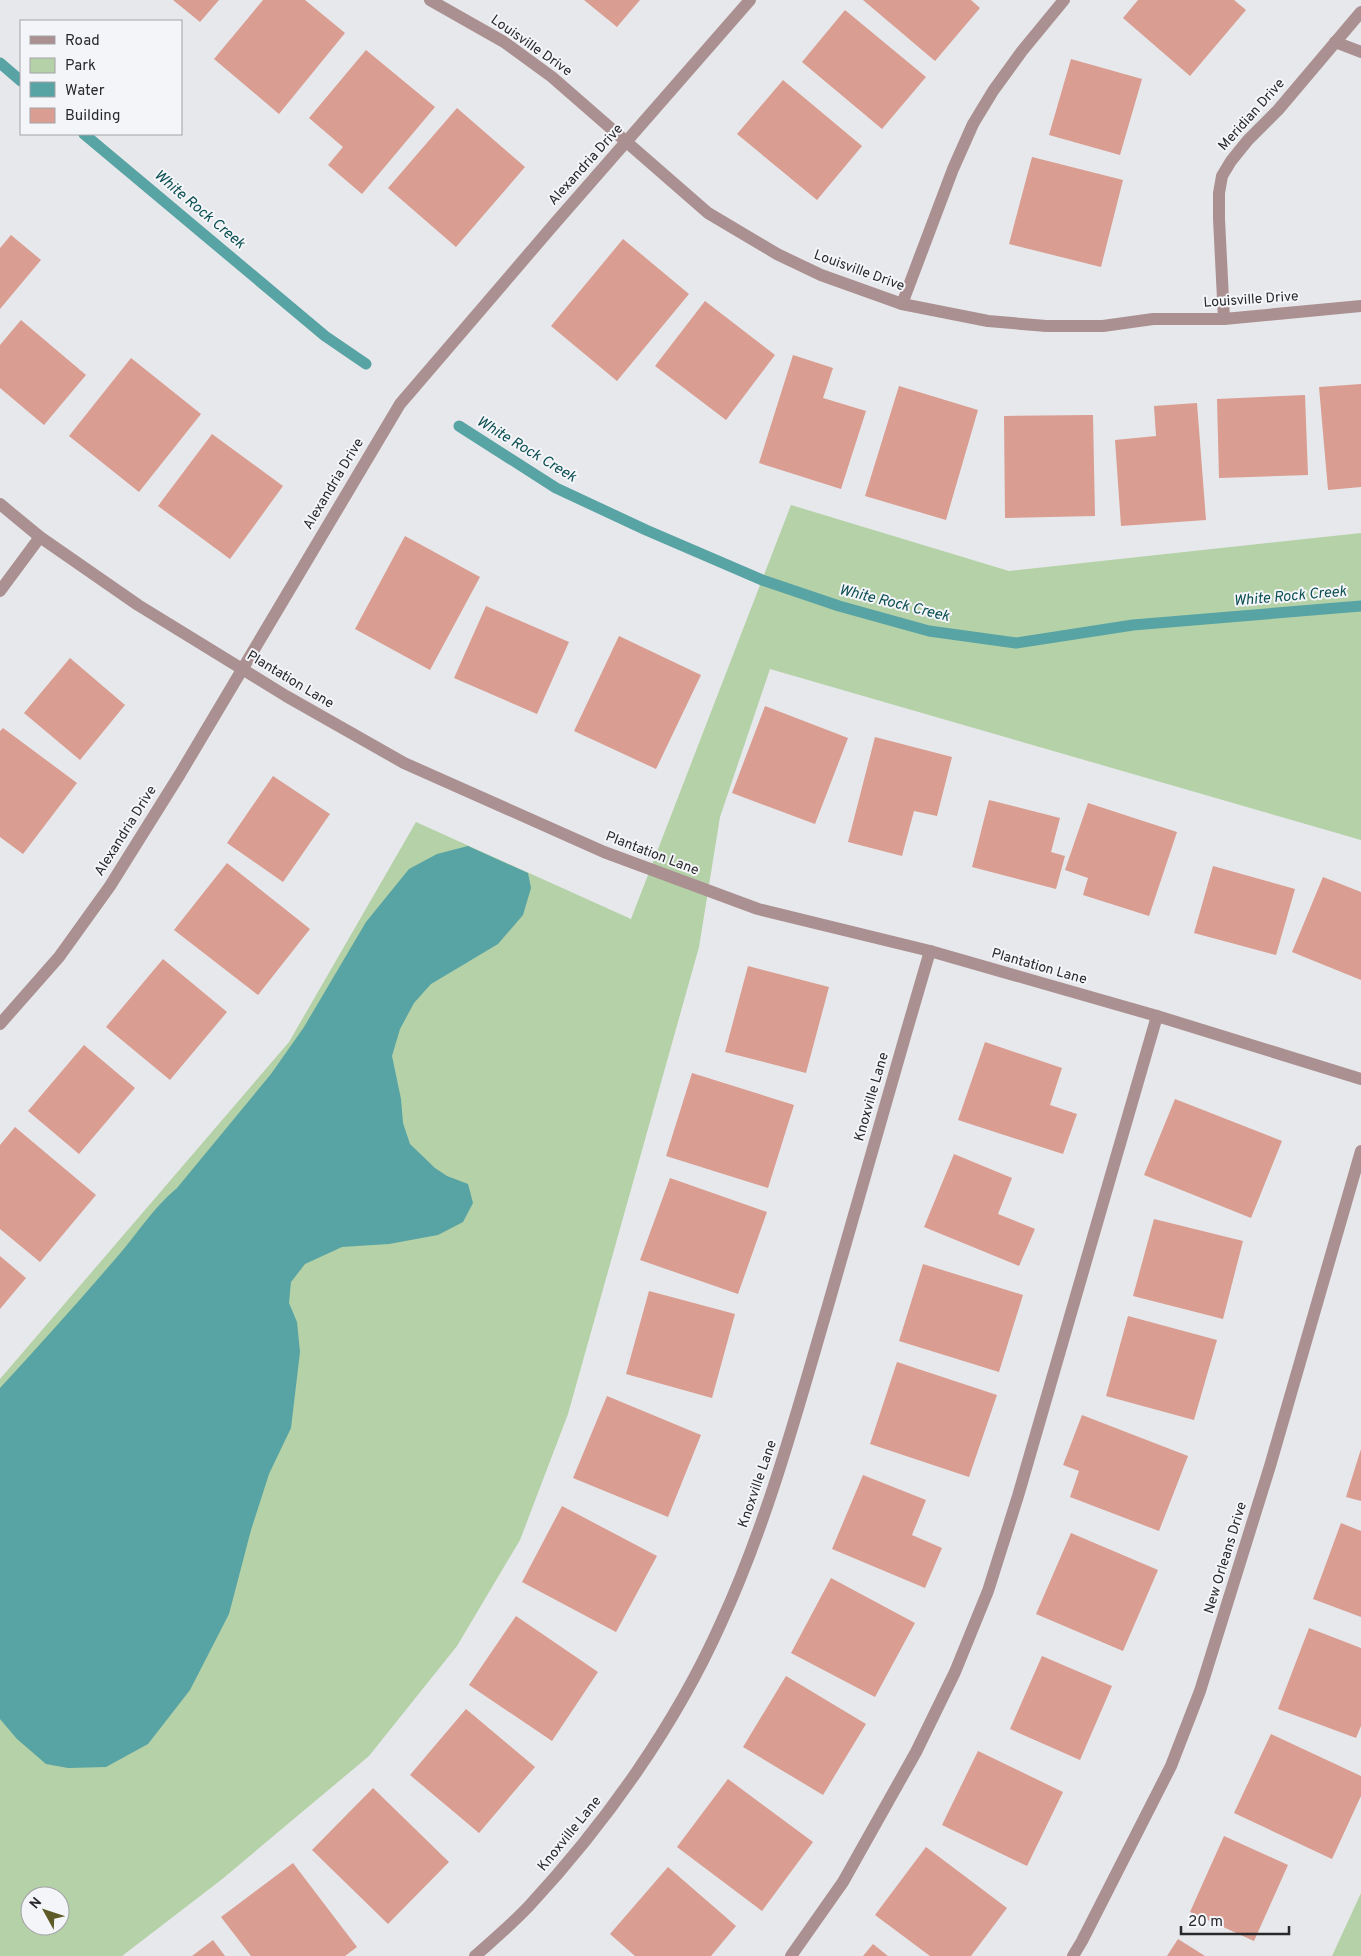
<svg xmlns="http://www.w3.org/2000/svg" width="1361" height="1956" viewBox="0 0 1361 1956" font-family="Overpass,sans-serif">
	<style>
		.green { fill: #b4d1a7; fill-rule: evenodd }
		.water { fill: #58a3a4 }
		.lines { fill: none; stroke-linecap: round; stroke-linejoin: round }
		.stream { stroke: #58a3a4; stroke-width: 11 }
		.building { fill: #d99d91 }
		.service { stroke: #ab9092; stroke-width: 12 }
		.minor { stroke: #ab9092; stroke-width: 12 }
		.tertiary { stroke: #ab9092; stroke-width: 12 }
		.labels { text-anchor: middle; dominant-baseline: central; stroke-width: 4; stroke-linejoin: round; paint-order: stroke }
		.street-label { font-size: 14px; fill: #29292b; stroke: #f4f5f9 }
		.water-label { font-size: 15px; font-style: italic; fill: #0d5052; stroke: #f4f5f9 }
	</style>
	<rect width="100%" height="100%" fill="#e7e8eb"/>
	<path class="green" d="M791,505L1009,571L1361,533V840L770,669L720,817L699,947L568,1414L520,1540L457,1646L369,1756L221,1880L122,1956H0V1379L289,1042L416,822L631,919ZM30,1896H60V1926H30Z
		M1361,1893V1956H1331H1332Z"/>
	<path class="water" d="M468,846L528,873L531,888L523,915L498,944L431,984L414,1003L400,1029L392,1056L401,1099L403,1123L410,1144L435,1168L447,1176L468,1184L473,1203L463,1222L438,1235L389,1244L342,1247L305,1264L291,1282L289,1303L297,1322L300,1352L291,1428L269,1474L251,1530L229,1614L190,1690L148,1744L106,1767L68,1768L46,1764L17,1739L0,1719V1388C40,1345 79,1301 117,1257C137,1234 154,1207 177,1188L271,1074L304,1027L366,922L409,869L437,854Z"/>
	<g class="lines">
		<path class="stream" d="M0,63L21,81
			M84,134L325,336L366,364
			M459,426L556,488L646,530L762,580L839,606L929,631L1016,643L1133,625L1361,606"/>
	</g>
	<path class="building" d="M173,0H219L200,22Z
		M263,0H305L345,33L279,114L214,59Z
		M584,0H640L617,27Z
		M863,0H971L980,8L935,61Z
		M1138,0H1234L1246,10L1190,76L1123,18Z
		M845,10L926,77L882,129L802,62Z
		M366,50L435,107L362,194L328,165L343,147L309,118Z
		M1071,59L1142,79L1120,155L1049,135Z
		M783,80L862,146L817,200L737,134Z
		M457,108L525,167L456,247L388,188Z
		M1032,157L1123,180L1101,267L1009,244Z
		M11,235L41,260L0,309V248Z
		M623,239L689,294L617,381L551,326Z
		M705,301L775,355L726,420L655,366Z
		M21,320L86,375L44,425L0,388V345Z
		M793,355L833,368L823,398L866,411L841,489L759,463Z
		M131,358L201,414L139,492L69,436Z
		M1361,384V487L1328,490L1319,387Z
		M899,386L978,410L946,520L865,496Z
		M1305,395L1308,475L1219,478L1217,399Z
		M1197,403L1206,520L1121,526L1115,440L1156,436L1154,406Z
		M1093,415L1095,516L1005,518L1004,416Z
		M212,434L283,486L230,559L158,506Z
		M405,536L480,577L430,670L355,629Z
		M486,606L569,642L537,714L454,678Z
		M619,636L701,675L656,769L574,731Z
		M70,658L125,705L80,760L24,713Z
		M765,706L848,738L815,824L732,793Z
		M3,728L77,783L23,854L0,837V731Z
		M875,737L952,757L937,816L914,811L902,856L848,842Z
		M273,776L330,814L283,882L227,843Z
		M989,800L1060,818L1051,852L1065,856L1056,889L972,867Z
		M1088,803L1177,832L1149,916L1083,895L1088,878L1065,870Z
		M227,863L310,929L258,995L174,930Z
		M1213,866L1295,889L1276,955L1194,933Z
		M1323,877L1361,892V980L1292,952Z
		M163,959L227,1012L170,1080L106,1027Z
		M748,966L829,987L806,1073L725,1052Z
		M985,1042L1062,1068L1050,1105L1077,1114L1063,1154L958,1120Z
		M84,1045L135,1088L79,1154L28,1111Z
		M692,1073L794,1105L768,1188L666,1156Z
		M1175,1099L1282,1141L1251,1218L1144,1175Z
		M15,1127L96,1195L40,1262L0,1229V1145Z
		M954,1154L1012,1178L998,1214L1035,1229L1019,1266L924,1227Z
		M670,1178L767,1212L738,1294L640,1260Z
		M1154,1219L1243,1241L1223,1319L1133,1296Z
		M0,1256L26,1278L0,1309Z
		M923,1264L1023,1295L999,1372L899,1341Z
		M649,1291L735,1314L712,1398L626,1374Z
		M1128,1316L1217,1340L1194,1420L1106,1396Z
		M897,1362L997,1395L969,1477L870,1444Z
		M607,1396L701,1435L668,1517L573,1478Z
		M1082,1415L1188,1456L1159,1531L1070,1497L1079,1471L1063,1465Z
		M1361,1449V1501L1346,1497Z
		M863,1475L926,1500L912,1535L942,1548L925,1588L832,1549Z
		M562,1506L657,1556L616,1632L522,1582Z
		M1341,1523L1361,1531V1617L1313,1599Z
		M1071,1533L1158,1570L1123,1651L1036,1614Z
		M831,1578L915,1623L875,1697L791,1653Z
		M516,1616L598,1672L552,1741L469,1685Z
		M1309,1628L1361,1648V1726L1356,1738L1278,1709Z
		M1042,1656L1112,1686L1080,1760L1010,1729Z
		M786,1676L866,1724L823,1795L743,1747Z
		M466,1709L535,1767L479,1833L410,1775Z
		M1271,1734L1361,1776V1796L1332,1859L1234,1813Z
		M978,1751L1063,1792L1027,1866L942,1825Z
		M728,1779L813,1842L762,1911L677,1847Z
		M373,1788L449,1862L388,1924L312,1850Z
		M1224,1836L1288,1865L1254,1941L1190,1912Z
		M926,1847L1007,1908L971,1956H930L875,1915Z
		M293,1863L357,1947L345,1956H251L221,1917Z
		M668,1867L736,1926L711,1956H635L610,1934Z
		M1178,1939L1205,1956H1167Z
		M213,1940L225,1956H192Z
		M873,1944L888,1956H863Z"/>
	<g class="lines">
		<path class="service" d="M1335,42L1361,52
			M902,304L953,169L973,124L993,91L1022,51L1064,0
			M0,591L40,537
			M791,1956L843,1882L916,1752L955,1672L988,1591L1018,1496L1157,1016"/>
		<path class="minor" d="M430,0L504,42L552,77L708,213L777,254L821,275L902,304L988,321L1046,326H1103L1153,319H1224L1361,306
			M1224,319L1219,219V193L1222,176L1231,161L1248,140L1278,110L1361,12
			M0,1024L59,957L110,886L180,774L400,404L556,222L750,0
			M475,1956C493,1940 512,1924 529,1906C605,1824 675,1726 721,1623C767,1523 796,1415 827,1309C861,1189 895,1070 930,951
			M1073,1956L1082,1941L1171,1766L1200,1691L1270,1466L1361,1151"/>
		<path class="tertiary" d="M0,504L40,537L138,605L286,696L404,763L604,852L758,909L930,951L1157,1016L1361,1079"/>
	</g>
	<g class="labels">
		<g class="street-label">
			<text transform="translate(531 46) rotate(35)">Louisville Drive</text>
			<text transform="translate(1252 115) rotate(-48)">Meridian Drive</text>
			<text transform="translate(586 165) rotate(-48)">Alexandria Drive</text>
			<text transform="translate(859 271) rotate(20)">Louisville Drive</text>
			<text transform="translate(1251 300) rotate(-4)">Louisville Drive</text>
			<text transform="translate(334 484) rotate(-59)">Alexandria Drive</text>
			<text transform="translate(290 680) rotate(31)">Plantation Lane</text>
			<text transform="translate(126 831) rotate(-58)">Alexandria Drive</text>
			<text transform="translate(652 854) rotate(21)">Plantation Lane</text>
			<text transform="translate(1039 967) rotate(16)">Plantation Lane</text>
			<text transform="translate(872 1097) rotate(-74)">Knoxville Lane</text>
			<text transform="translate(758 1484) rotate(-71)">Knoxville Lane</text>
			<text transform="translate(1226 1558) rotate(-73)">New Orleans Drive</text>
			<text transform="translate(570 1834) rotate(-51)">Knoxville Lane</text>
		</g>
		<g class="water-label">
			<text transform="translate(199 210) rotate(40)">White Rock Creek</text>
			<text transform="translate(526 450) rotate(31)">White Rock Creek</text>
			<text transform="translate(1290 597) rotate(-5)">White Rock Creek</text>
			<text transform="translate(894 604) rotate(14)">White Rock Creek</text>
		</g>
	</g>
	<rect x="20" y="20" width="162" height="115" fill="#f4f5f9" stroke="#a3a3a7"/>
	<rect x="30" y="36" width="25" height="8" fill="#ab9092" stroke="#a3a3a7"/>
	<text x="65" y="45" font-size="15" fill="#29292b">Road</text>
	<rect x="30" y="58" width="25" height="15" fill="#b4d1a7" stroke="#a3a3a7"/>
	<text x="65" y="70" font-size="15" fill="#29292b">Park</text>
	<rect x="30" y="82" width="25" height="15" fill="#58a3a4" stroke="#a3a3a7"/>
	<text x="65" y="95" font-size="15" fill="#29292b">Water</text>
	<rect x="30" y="108" width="25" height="15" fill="#d99d91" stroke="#a3a3a7"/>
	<text x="65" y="120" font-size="15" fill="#29292b">Building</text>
	<g transform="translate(45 1911) rotate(310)"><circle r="24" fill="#f4f5f9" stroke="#a3a3a7"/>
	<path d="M0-4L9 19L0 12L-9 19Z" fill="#5e5b28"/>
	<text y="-8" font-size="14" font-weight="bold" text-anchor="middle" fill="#29292b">N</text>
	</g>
	<path d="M1181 1926v8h108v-8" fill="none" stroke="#29292b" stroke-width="2.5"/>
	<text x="1188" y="1926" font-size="15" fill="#29292b" stroke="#f4f5f9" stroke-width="4" paint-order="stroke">20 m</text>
</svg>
